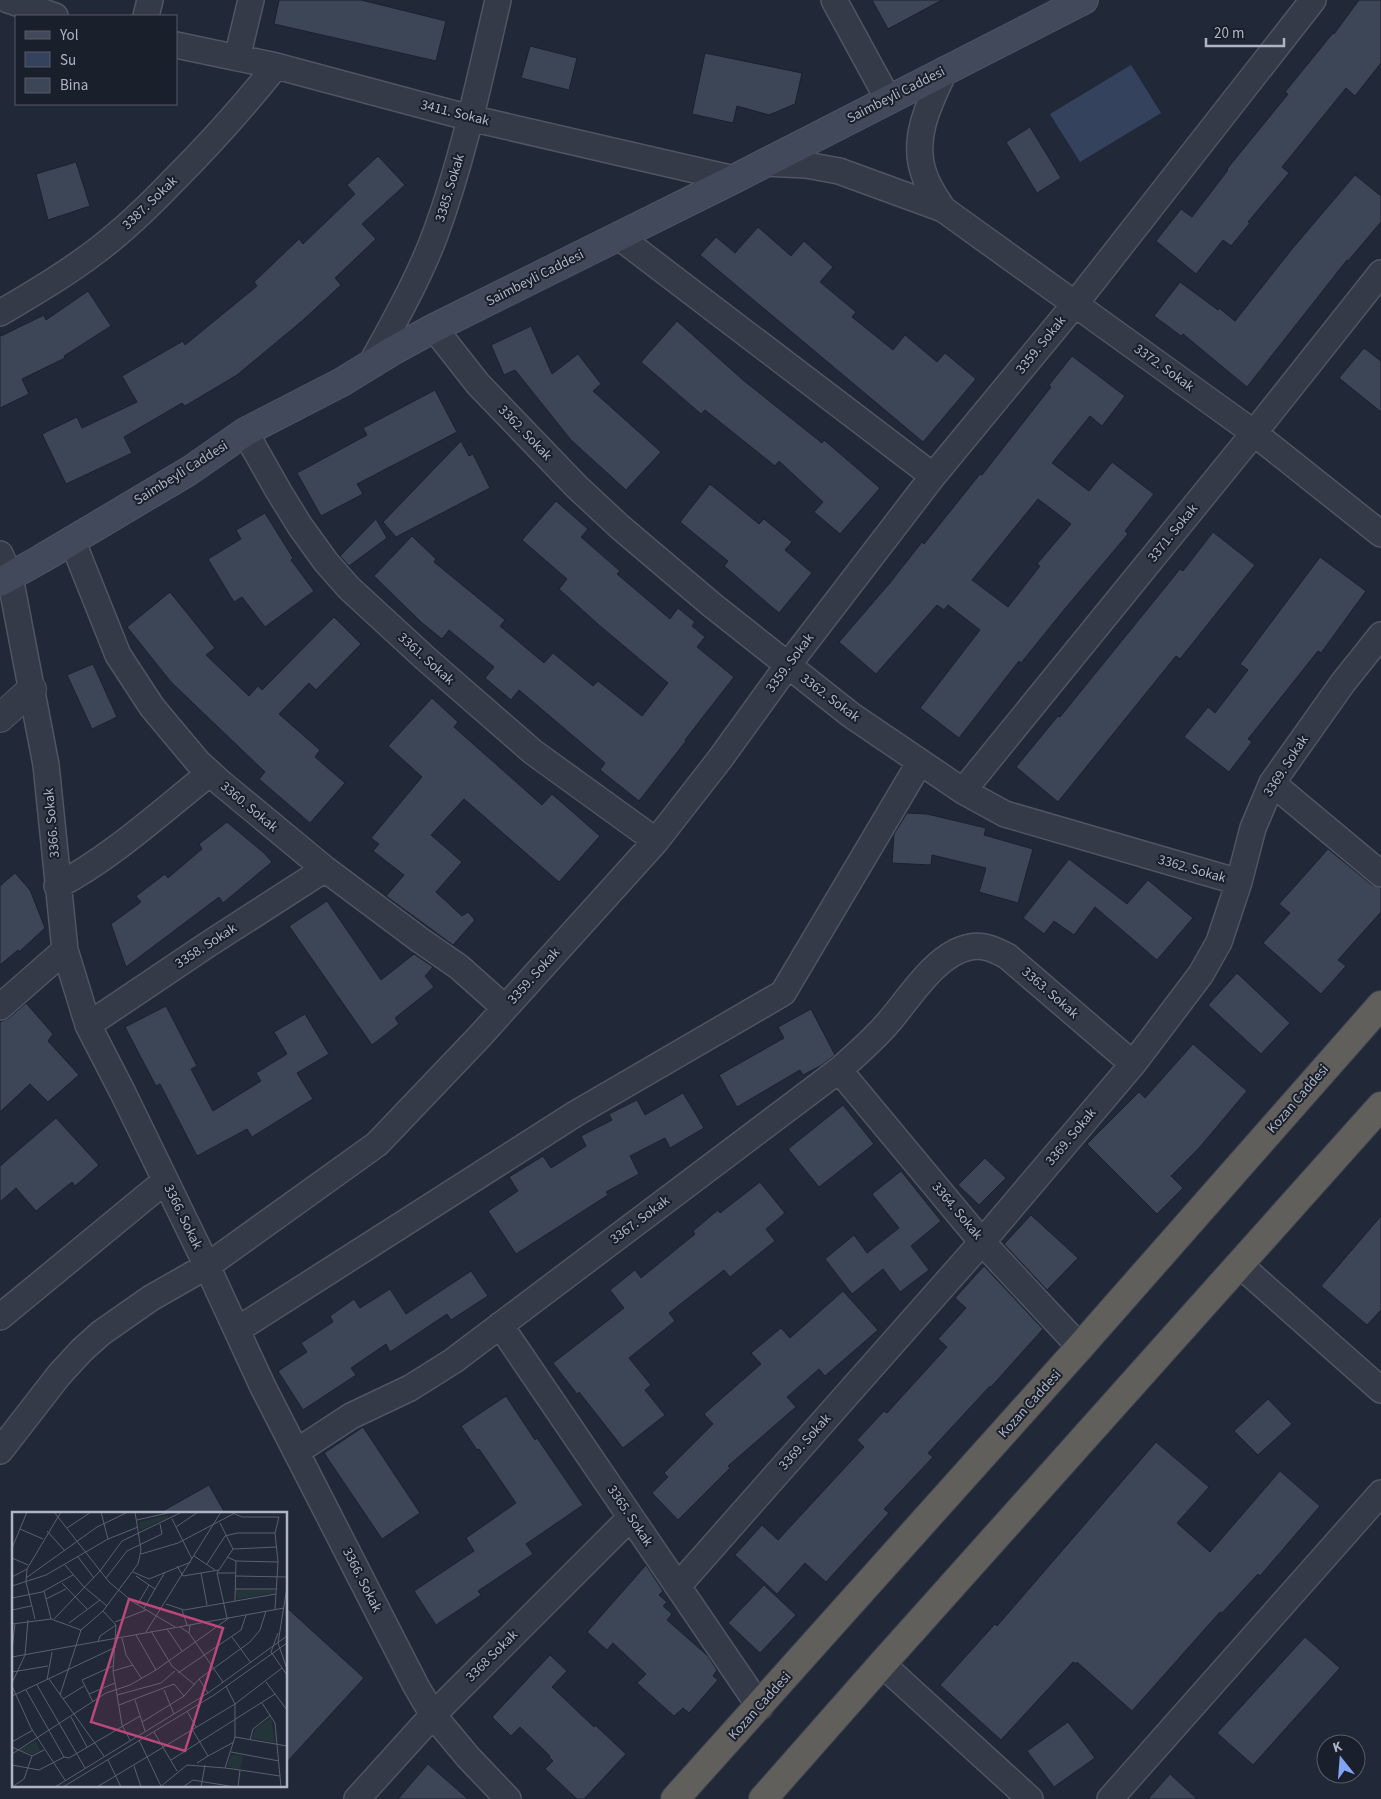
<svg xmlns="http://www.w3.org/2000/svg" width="1381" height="1799" viewBox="0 0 1381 1799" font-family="'Source Sans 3',sans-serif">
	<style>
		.water { fill: #35425e }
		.building { fill: #3d4657; stroke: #1c212e; fill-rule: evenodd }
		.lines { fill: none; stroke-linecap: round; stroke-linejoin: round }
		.minor-casing { stroke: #4f5562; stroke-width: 28 }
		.tertiary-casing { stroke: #4f5562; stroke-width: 30 }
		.secondary-casing { stroke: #4f5562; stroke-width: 30 }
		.trunk-casing { stroke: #3c424f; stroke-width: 30 }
		.minor { stroke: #343a47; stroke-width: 25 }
		.tertiary { stroke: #343a47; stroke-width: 28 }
		.secondary { stroke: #42495a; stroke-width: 28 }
		.trunk { stroke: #605f5c; stroke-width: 28 }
		.labels { text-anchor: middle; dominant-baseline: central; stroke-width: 4; stroke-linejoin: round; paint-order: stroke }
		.street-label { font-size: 14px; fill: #afb5c4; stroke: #1a1f2c }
		.inset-road { fill: none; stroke: #5a606f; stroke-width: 1 }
		.view { fill: #bc477a; fill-opacity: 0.15; stroke: #bc477a; stroke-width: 2.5 }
		.inset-edge { fill: none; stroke: #afb5c4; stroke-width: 2.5 }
	</style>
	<rect width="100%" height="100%" fill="#212837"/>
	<path class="water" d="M1131,65L1161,113L1080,162L1050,114Z"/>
	<path class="building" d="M279,0H361L446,21L436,61L274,24Z
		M872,0H942L888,29Z
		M1359,0H1381V63L1355,96L1346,88L1282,167L1289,173L1248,222L1250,223L1231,246L1223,240L1196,274L1156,241L1181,209L1192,217L1228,170L1227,169L1288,94L1285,92L1333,33L1334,34Z
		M530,46L577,58L569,90L521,78Z
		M705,53L802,73L795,104L769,115L737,106L733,123L692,114Z
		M1030,127L1061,178L1037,193L1006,142Z
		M378,156L405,185L362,224L376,239L335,278L341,285L302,321L237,375L185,406L182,403L124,437L132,453L66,484L42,434L77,417L82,428L137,402L122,376L183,341L185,345L257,286L254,282L277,260L299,239L303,244L355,194L347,185Z
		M76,162L90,206L48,220L36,174Z
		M1355,175L1381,196V222L1348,261L1347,260L1247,387L1183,334L1181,336L1154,316L1180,282L1218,310L1219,308L1235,321L1292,249Z
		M758,227L791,256L804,241L833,267L820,282L856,312L852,317L893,350L905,335L937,362L945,353L976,379L923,442L700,255L716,237L735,253Z
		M88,291L111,326L64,356L65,358L22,379L29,394L0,408V334L1,336L44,315L46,320Z
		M677,321L743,380L822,443L824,440L880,488L840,534L814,512L823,502L779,461L775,466L705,410L701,414L641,362Z
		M531,326L552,374L578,354L601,384L593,391L661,452L626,490L571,440L515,370L504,375L491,345Z
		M1364,348L1381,361V412L1339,378Z
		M1072,356L1125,396L1102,426L1090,416L1052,463L1089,491L1112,462L1154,494L1125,531L1128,534L1063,611L1021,663L1019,661L959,738L920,708L980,630L948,605L944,610L937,605L876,674L839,642L889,584L922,542L924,544L980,474L982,475L1051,387L1049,385ZM1038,499L1071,524L1037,564L1040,566L1008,607L972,580Z
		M435,390L457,432L357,484L363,494L321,516L297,473L367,435L363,428Z
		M461,441L469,456L473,454L490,488L396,537L383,522Z
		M710,484L759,524L764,519L792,542L785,550L812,573L779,613L724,566L728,561L680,522Z
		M556,501L588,529L581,537L620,571L617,574L670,619L678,608L695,622L692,626L705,637L697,647L734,677L685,740L686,741L639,801L600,770L605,763L519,690L511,700L485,678L494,667L449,630L442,639L421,622L374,576L412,536L436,559L434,562L505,620L500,626L544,663L553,653L593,686L598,681L642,716L668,683L599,625L559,589L567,579L522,540Z
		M265,513L293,558L291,560L314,591L265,627L242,597L234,602L208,559L241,539L236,530Z
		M376,519L387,538L349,566L340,556Z
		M1213,532L1255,565L1180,659L1176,656L1058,802L1016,767L1058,716L1060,717L1180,569L1183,571Z
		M1320,557L1366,591L1321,653L1318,651L1248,739L1252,742L1229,772L1184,737L1208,707L1215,713L1248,670L1240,664Z
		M170,592L215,648L206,655L249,696L258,686L262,690L334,617L361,644L316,690L309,683L279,714L320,750L315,757L345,783L310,823L259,779L265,772L171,682L127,627Z
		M93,664L117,717L92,729L67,675Z
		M432,698L458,722L454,727L542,805L552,794L600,836L559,882L464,799L431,835L462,862L436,892L462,916L468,912L475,920L453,945L386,896L404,875L373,851L379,844L371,838L422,777L388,746Z
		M907,813L927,814L986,828L984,835L1033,849L1018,903L979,892L986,868L932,855L931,865L892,863L894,834Z
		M227,822L264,853L272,862L223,903L219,897L126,967L111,924L141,902L136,896L165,874L168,878L202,849L199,844Z
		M1328,849L1372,885L1381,888V912L1338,960L1346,966L1321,994L1263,943L1290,913L1279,904Z
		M1069,859L1127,904L1148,880L1193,918L1157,960L1095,907L1074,935L1054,921L1044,934L1023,918Z
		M15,873L30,890L45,928L19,952L18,950L0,965V886Z
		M327,901L381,980L414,954L433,967L425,976L434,987L395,1018L399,1024L372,1045L289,926Z
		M1237,973L1290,1023L1261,1054L1208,1005Z
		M26,1003L53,1034L48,1041L79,1075L48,1102L30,1084L0,1112V1022L9,1018Z
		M166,1006L197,1066L191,1069L213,1111L261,1081L256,1073L287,1054L274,1032L305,1014L329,1054L297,1073L313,1099L252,1137L247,1129L197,1156L160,1084L156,1086L125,1027Z
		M811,1009L835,1055L822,1065L803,1075L800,1070L737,1107L719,1075L784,1038L778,1027Z
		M1193,1044L1247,1091L1199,1148L1171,1176L1183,1188L1157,1214L1087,1144L1139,1092L1145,1098Z
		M683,1093L704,1128L670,1148L665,1138L630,1156L639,1174L606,1192L608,1195L516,1254L488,1211L518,1191L509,1177L543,1156L551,1168L586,1146L581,1136L612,1120L609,1114L637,1100L645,1115Z
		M843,1105L874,1144L819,1187L788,1149Z
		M56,1118L99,1165L75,1186L72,1182L36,1211L16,1188L0,1202V1166Z
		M985,1158L1006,1178L979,1205L958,1185Z
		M901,1171L941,1221L911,1246L929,1270L900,1292L883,1269L852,1294L825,1259L854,1235L867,1253L899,1228L872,1194Z
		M760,1182L785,1213L766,1229L775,1241L730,1277L724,1270L669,1313L675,1321L629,1358L651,1385L645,1390L665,1415L623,1448L579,1392L577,1394L553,1363L624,1308L610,1290L635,1270L641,1278L695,1234L693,1231L718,1210L720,1213Z
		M1031,1215L1078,1258L1047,1290L1004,1244Z
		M1381,1216V1310L1367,1325L1321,1286Z
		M984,1266L1043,1329L991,1387L990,1386L928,1453L933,1457L884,1509L889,1513L826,1582L805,1563L777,1594L735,1555L762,1525L778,1540L864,1447L857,1440L884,1411L887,1413L947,1347L938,1339L966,1308L955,1298Z
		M471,1271L488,1296L451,1320L447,1314L390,1352L386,1344L351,1368L356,1375L303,1410L278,1371L307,1352L301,1343L333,1322L330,1316L354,1299L360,1308L390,1289L406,1314Z
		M843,1291L878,1330L825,1376L819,1369L787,1397L796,1407L728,1466L730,1468L678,1520L652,1493L668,1477L664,1473L713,1424L704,1414L761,1364L751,1353L781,1328L790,1338Z
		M506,1396L535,1440L537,1438L583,1505L526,1544L533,1554L478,1591L481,1595L436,1625L414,1591L474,1551L466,1538L516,1503L479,1449L477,1450L461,1426Z
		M1268,1399L1292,1424L1258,1455L1234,1431Z
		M363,1427L420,1513L382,1539L324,1453Z
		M1156,1442L1209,1487L1177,1523L1210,1552L1280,1471L1320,1506L1260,1576L1258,1574L1222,1613L1220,1612L1132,1711L1077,1662L1076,1664L1073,1662L1001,1740L940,1685L995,1624L997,1626Z
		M209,1485L225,1513H159Z
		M646,1565L663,1591L659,1595L667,1602L663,1606L672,1614L667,1620L708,1656L717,1670L713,1676L718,1680L689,1713L683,1708L674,1716L637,1683L646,1674L613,1643L607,1650L587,1632Z
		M764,1585L796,1615L760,1653L728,1623Z
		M286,1607L364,1678L286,1763Z
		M1305,1637L1340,1668L1253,1765L1217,1733Z
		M550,1655L567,1671L552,1687L594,1727L595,1725L626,1754L584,1799H577L545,1769L553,1761L549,1757L550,1756L520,1727L511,1736L492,1717Z
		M1068,1722L1095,1758L1054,1787L1027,1751Z
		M428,1764L468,1799H398Z
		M1170,1774L1197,1799H1148Z"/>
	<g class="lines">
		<g class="minor-casing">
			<path id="minor" d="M8,0L55,16
				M834,0L888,99
				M146,16L150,0
				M176,45L276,66L470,118L734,179
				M237,58L251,0
				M764,163L806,165L839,171L943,209C936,198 928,187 924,174C911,138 930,102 945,70
				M943,209L1254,433L1381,534
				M618,236L933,476
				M0,313C34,293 68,273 99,249C125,229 149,206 172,182C209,145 243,107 276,66
				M434,328L478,384L577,487L620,527L712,605L851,715L963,791L1005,814L1239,882
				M371,364C394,322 418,280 435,235C463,159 480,78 498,0
				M245,432L279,492L300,526L326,562L349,588L425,658L533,752L656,841
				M72,540L118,655L152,707L198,762L221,783L325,869L420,940L459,967L505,1008
				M0,554L10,577L46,765L65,950L88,1025L123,1093L207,1266L263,1387L416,1686L433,1715L468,1757L508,1799
				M1272,783L1381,874
				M963,791L1254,433L1381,273
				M57,886C111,858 162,811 210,773
				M0,1007L65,950
				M88,1025L207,945L325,869
				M839,1070L982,1242L1080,1347
				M1240,1265L1381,1390
				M0,1317L165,1181
				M500,1325L760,1707
				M237,1330L575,1114L783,993L920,762
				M0,1451L59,1375L82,1350L101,1333L151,1298L207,1266L377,1144L480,1036L656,841L720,759L788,665L933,476L1075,304L1313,0
				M296,1452L351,1416L410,1388L453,1361L839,1070C856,1055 872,1041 887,1024C909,999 936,953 970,947C984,944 995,950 1007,956L1133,1064
				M678,1586L982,1242L1133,1064L1201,974L1219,942L1239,882L1253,828L1272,783L1342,684L1381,635
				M882,1664L1030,1799
				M357,1799L433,1715L630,1518
				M1110,1799L1381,1493"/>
		</g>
		<g class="tertiary-casing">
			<path id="tertiary" d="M0,718L32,689"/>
		</g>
		<g class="secondary-casing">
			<path id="secondary" d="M0,582L41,559L189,471L245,432L342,382L394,350L434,328L734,179L1084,0"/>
		</g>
		<g class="trunk-casing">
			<path id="trunk" d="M675,1799L1080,1347L1381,1005
				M763,1799L882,1664L1381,1106"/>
		</g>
		<use href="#minor" class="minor"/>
		<use href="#tertiary" class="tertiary"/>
		<use href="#secondary" class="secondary"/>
		<use href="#trunk" class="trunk"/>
	</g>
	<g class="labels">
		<g class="street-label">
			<text transform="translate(896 95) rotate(-27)">Saimbeyli Caddesi</text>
			<text transform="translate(455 113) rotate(14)">3411. Sokak</text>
			<text transform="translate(450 188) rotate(-73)">3385. Sokak</text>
			<text transform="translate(150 203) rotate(-44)">3387. Sokak</text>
			<text transform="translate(535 278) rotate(-27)">Saimbeyli Caddesi</text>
			<text transform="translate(1041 345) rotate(-51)">3359. Sokak</text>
			<text transform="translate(1164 368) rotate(36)">3372. Sokak</text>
			<text transform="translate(525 433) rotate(46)">3362. Sokak</text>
			<text transform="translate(181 473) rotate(-32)">Saimbeyli Caddesi</text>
			<text transform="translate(1173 533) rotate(-51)">3371. Sokak</text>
			<text transform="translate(426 659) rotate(42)">3361. Sokak</text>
			<text transform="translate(790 663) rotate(-53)">3359. Sokak</text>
			<text transform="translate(830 698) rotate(37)">3362. Sokak</text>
			<text transform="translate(1286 766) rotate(-57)">3369. Sokak</text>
			<text transform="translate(249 807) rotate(40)">3360. Sokak</text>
			<text transform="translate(52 823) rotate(-95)">3366. Sokak</text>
			<text transform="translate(1192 869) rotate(16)">3362. Sokak</text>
			<text transform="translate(206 946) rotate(-33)">3358. Sokak</text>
			<text transform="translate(534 976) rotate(-48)">3359. Sokak</text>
			<text transform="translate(1050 993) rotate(41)">3363. Sokak</text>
			<text transform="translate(1298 1099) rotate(-49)">Kozan Caddesi</text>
			<text transform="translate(1071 1137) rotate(-50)">3369. Sokak</text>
			<text transform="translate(957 1211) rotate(50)">3364. Sokak</text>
			<text transform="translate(183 1217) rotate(64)">3366. Sokak</text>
			<text transform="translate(640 1220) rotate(-37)">3367. Sokak</text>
			<text transform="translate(1030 1404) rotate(-48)">Kozan Caddesi</text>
			<text transform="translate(805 1442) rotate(-48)">3369. Sokak</text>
			<text transform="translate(630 1516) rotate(56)">3365. Sokak</text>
			<text transform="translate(362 1580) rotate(63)">3366. Sokak</text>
			<text transform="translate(492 1656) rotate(-45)">3368 Sokak</text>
			<text transform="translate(760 1706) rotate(-48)">Kozan Caddesi</text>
		</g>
	</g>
	<g transform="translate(12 1512)">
		<rect width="275" height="275" fill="#212837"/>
		<path d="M156,3V6L128,18L127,10ZM224,77L263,78V81L225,87ZM259,206L263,231L240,226L244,216ZM24,229L28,239L20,242L7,238ZM219,243L231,244L228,258L215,254Z" fill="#243539"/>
		<path class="inset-road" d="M42,0L97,70L121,90L163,115M89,0L96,27M218,0L230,5H267L263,21L266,50L263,97M160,7L180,47M125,8L160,0M208,11L221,37M164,15L186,0M55,16L79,0M8,17L31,27M35,19L53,39M0,36L15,0M129,42L166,31L221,2M182,44L203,58M66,45L82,66M215,45L224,49L266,50M0,46L16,53M195,52L213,24L225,21H263M53,53L72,75L95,94M165,54L171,64L207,58M121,60L137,67L179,50M189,61L195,93M205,61H223M124,64L143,77M223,64L275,65M0,65L15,57M14,66L85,15L116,0M94,66L115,39L150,22L148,12M50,71L75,97M0,74L34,63L96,27L126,15M275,75L266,131L275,157M223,77H265M32,79L39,107M0,86L30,80L61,63M34,87L54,77M223,89L224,49M154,92L172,98L264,82M125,93L137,73M132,96L153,60M0,98L19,94M170,98L175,113M91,99L104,113L101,159L110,213L118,228M215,106L205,61L221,37L265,35M23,107L14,70L15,57L49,0M42,107L88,59L110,29L170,0M103,110L134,98M57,111L88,88M0,112L39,107L69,118M168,115L177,121L178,113M155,117L170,139M139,119L160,154L183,173M134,120L209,0M177,121L211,170M266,121L259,140L275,163M124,123L144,158M220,125L239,151M110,126L114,143L130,167M86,130L88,124L104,113M0,138L3,111M0,145L272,96M101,159L121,153M0,160L36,154M166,161L229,118L234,103M37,167L92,244M187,167L196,181M35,168L40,140M254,170L275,198M0,171L13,143L16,108M25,173L73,256M0,174L19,216L53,268M214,174L223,192V225L213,256L228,258L226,275M14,178L52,245M152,178L162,202M77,182L103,171M48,183L69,118L91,99L126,52L129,38L123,0M105,183L149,171L163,159M0,184L104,135M51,187L72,174M123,188L133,219M81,190L70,168L101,154M250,191L263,211L269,275M107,193L162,172L172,184M175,199L184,215M59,205L75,235M130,210L172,184L187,167L238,130L248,118L254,99M180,217L196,244L185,251M142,220L165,259M223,225L275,234M127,228L149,274M238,228L241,217L259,203M0,230L21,218M0,235L20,244L32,238M219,240L267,249M0,242L94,181L118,173L144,158L217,106M196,244L222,230M52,245L57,246L128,204M96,248L109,275M159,248L263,182M0,253L27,258L52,245M122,254L129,275M228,258L268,264M0,275L12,267L20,244M43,275L196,181L275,124M51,275L202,183L275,131M85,275L223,192L270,156M148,275L175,253L213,256M171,275L181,268L223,275M189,275L193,253"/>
		<path class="view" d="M117,87L211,116L173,239L79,210Z"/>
		<rect width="275" height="275" class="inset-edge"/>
	</g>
	<rect x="15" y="15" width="162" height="90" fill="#1a1f2c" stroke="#565b69"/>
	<rect x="25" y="31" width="25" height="8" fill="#42495a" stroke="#565b69"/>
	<text x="60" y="40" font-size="15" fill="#afb5c4">Yol</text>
	<rect x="25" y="52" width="25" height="15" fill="#35425e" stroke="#565b69"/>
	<text x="60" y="65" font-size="15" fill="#afb5c4">Su</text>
	<rect x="25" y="78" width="25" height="15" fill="#3d4657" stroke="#565b69"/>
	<text x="60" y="90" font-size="15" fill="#afb5c4">Bina</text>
	<g transform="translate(1341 1759) rotate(343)"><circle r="24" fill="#1a1f2c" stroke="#565b69"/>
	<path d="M0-4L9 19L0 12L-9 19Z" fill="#83a4f4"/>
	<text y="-8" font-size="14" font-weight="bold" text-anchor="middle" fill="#afb5c4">K</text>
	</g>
	<path d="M1206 38v8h78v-8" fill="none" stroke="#afb5c4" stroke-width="2.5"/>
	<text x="1214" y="38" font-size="15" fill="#afb5c4" stroke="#1a1f2c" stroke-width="4" paint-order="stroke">20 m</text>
</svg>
